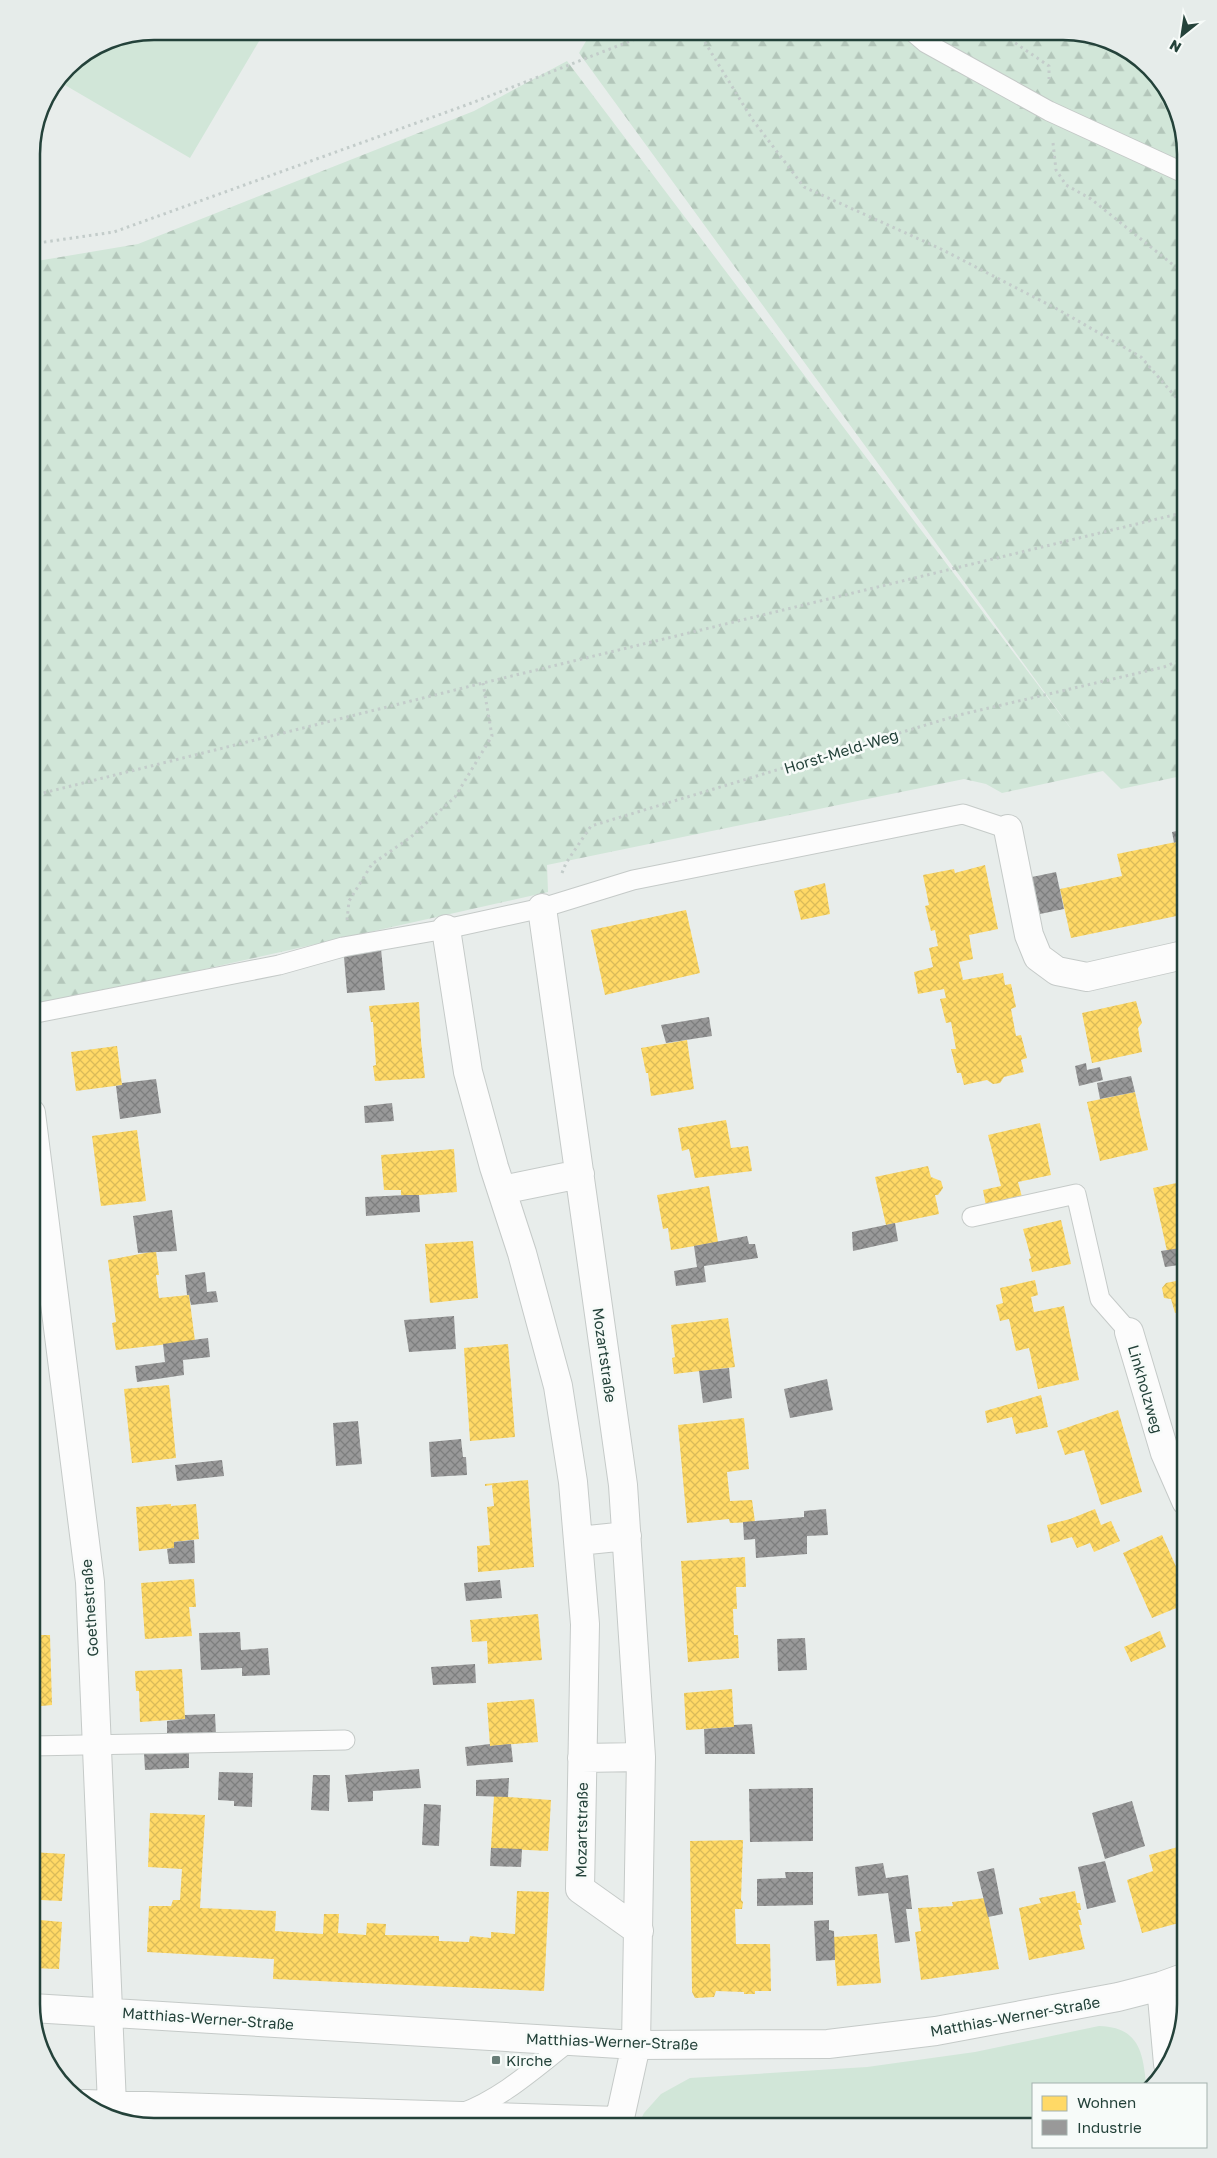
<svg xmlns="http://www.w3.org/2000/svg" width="1217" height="2158" viewBox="0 0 1217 2158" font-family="'Golos Text',sans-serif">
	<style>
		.grass { fill: #d1e6d8 }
		.forest { fill: url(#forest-firs) }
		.homes { fill: url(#homes-cross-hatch) }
		.industry { fill: url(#industry-cross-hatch) }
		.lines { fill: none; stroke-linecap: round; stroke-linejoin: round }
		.service-casing { stroke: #c5cac8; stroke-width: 21 }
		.minor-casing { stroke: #c5cac8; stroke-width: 30 }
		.path { stroke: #c3ccca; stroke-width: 3; stroke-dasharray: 2.5 4; stroke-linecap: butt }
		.service { stroke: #fcfcfc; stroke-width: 19 }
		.minor { stroke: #fcfcfc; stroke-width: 28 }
		.poi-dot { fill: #697e78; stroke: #f7fbf9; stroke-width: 2 }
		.labels { text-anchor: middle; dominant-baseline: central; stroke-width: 5; stroke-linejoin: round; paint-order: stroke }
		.street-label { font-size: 15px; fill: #24423a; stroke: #f7fbf9 }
		.poi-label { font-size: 15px; fill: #24423a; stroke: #f7fbf9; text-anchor: start }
		.rim { fill: none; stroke: #24423a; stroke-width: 2.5 }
	</style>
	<defs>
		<pattern id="forest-firs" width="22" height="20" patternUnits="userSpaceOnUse" patternTransform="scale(1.25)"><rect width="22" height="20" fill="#d1e6d8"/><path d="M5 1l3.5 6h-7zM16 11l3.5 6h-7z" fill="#b3c6ba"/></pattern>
		<pattern id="homes-cross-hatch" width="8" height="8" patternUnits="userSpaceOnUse" patternTransform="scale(1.25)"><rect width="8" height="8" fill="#ffd966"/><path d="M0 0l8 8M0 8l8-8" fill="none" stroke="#dabb59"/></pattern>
		<pattern id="industry-cross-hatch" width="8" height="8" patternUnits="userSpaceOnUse" patternTransform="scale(1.25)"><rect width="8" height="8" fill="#999"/><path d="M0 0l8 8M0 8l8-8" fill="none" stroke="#7d7e7e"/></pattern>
	</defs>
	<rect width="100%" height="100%" fill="#e8edeb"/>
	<path class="grass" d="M154,31H265L190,158L58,81L67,67L107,40Z
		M1099,2026C1138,2027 1143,2051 1146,2084H1033V2127H637L644,2113L661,2094L690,2078L867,2067L975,2052Z"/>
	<path class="forest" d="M592,31L1072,32L1132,52L1173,100L1186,154V775L1121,789L1103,771L1002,793L986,784L964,779L547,865L548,892L31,1008V262L138,244L474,111L567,61L1075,734L579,53Z"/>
	<path class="homes" d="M1176,842L1186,887V914L1071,938L1060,889L1122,876L1117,854Z
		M985,865L998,929L969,935L973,959L959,962L963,980L1003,973L1005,985L1011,984L1016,1007L1011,1009L1016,1036L1021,1035L1027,1058L1021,1060L1024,1072L1004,1077L1000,1083L993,1084L987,1080L964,1085L961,1073H957L951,1049H956L951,1022L946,1023L940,999L946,998L944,989L918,994L914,972L933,967L929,948L938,946L935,930L931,931L925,906L929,905L923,875L954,869L955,873Z
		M825,883L830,914L801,920L794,891Z
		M686,910L700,973L605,995L591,930Z
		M1136,1001L1142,1023L1138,1028L1142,1052L1092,1063L1082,1013Z
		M419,1002L421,1041L425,1078L375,1081L373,1066L376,1065L373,1022H371L369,1006Z
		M687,1040L694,1089L651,1096L648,1073H646L641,1048Z
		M117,1046L122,1085L76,1091L71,1052Z
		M1135,1092L1148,1150L1100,1161L1087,1102Z
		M726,1120L731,1148L748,1146L752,1171L695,1178L689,1149L682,1151L678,1128Z
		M1040,1123L1051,1175L1018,1182L1022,1197L986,1206L983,1190L1001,1186L988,1135Z
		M137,1130L146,1201L101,1206L92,1136Z
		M454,1149L457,1192L407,1196L401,1195V1190H384L381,1155Z
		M928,1166L931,1177L941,1181L943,1188L938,1195H935L939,1214L886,1225L875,1177Z
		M1186,1181V1247L1167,1251L1153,1188Z
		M709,1186L718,1242L671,1250L668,1228L663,1229L657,1195Z
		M1061,1220L1071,1264L1032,1272L1029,1259L1031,1258L1023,1229Z
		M473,1241L478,1298L430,1303L425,1244Z
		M156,1251L159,1275H156L159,1298L189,1295L195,1341L116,1350L112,1323L116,1322L108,1260Z
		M1186,1279V1310L1175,1313L1171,1299L1164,1298L1162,1288L1166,1283Z
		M1035,1280L1038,1295L1031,1297L1034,1312L1064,1306L1079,1380L1038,1389L1029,1348L1016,1351L1009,1319L1000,1321L996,1305L1003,1303L1000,1288Z
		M728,1318L735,1367L674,1374L672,1358L675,1357L671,1325Z
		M508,1344L515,1437L470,1441L464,1348Z
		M169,1385L176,1458L132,1463L124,1389Z
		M1041,1395L1048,1427L1016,1434L1012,1417L987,1423L985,1411Z
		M1118,1410L1142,1492L1101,1505L1084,1450L1065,1455L1057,1431Z
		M744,1418L749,1469L727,1472L730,1501L752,1500L755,1522L730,1523L729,1519L687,1523L678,1425Z
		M528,1480L534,1567L478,1572L477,1546L490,1545L487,1507L494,1506L492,1485L485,1486V1484Z
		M171,1504V1506L196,1504L199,1539L174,1542V1548L139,1551L136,1507Z
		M1095,1509L1101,1525L1111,1521L1120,1541L1094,1552L1090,1543L1077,1548L1072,1537L1051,1543L1047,1525L1070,1519Z
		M31,1532H36L40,1577H31Z
		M1162,1535L1186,1589V1604L1152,1618L1123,1553Z
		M745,1557L746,1587H736L737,1609H733L734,1635H738L739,1658L688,1662L681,1561Z
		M194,1579L196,1607H189L192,1636L145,1639L141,1583Z
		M538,1614L542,1660L488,1664L487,1641L472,1642L470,1620Z
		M1160,1631L1166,1647L1131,1662L1124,1647Z
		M31,1635H50L52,1705L31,1707Z
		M182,1669L185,1719L140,1722L139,1691H136L135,1671Z
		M732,1689L734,1727L686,1730L684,1693Z
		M534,1699L538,1742L490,1746L487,1703Z
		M494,1796L551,1800L548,1851L491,1848Z
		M150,1813L205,1815L200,1908L276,1911L275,1931L323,1934L324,1914H339L338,1933L366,1935L367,1923L386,1924L385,1935L439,1936V1941L469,1942L470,1936L491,1938V1932L515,1934L517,1891L549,1892L544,1991L273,1979L274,1959L147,1952L149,1906H171L173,1900H180L182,1869L148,1867Z
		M743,1840L741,1900L743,1902L742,1909H735L736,1944H770L771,1991H755V1994H744V1992L716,1991L714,1997L695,1998L692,1992L690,1841Z
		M1185,1845L1186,1869L1177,1872L1186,1903V1921L1142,1933L1127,1880L1153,1871L1149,1855Z
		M31,1852L65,1854L62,1901L41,1900L40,1920L62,1922L59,1969L31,1968Z
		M1075,1891L1077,1903H1080L1081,1910H1078L1082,1925H1079L1085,1949L1029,1960L1019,1908L1041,1903L1039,1898Z
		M985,1898L999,1969L921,1980L915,1932L921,1931L918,1908L953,1906L952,1902Z
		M877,1934L881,1983L837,1986L833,1937Z"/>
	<path class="industry" d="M1186,829V872L1183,873L1176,842L1174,843L1172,832Z
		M1056,872L1064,909L1040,914L1032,877Z
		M381,949L385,990L347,993L344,957Z
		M709,1017L712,1036L666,1043L661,1025Z
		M1086,1063L1087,1070L1100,1067L1103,1080L1079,1086L1075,1066Z
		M1131,1076L1135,1092L1100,1099L1097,1083Z
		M156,1079L161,1113L120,1119L116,1086L122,1085V1083Z
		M392,1103L394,1121L365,1123L364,1106Z
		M407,1195H419L420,1212L366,1216L365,1197Z
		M172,1210L177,1251L138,1253L133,1216Z
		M895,1223L898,1241L853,1251L852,1232Z
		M747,1236L749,1244H755L758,1258L704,1266L706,1282L676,1286L674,1271L697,1267L694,1246Z
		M1186,1247V1264L1165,1267L1161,1251Z
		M205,1272L207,1292L216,1291L218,1302L191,1305L189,1295H187L185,1275Z
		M454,1316L456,1349L409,1352L404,1320Z
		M208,1338L210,1357L183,1360L184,1375L137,1382L135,1366L165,1362L163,1344Z
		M729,1368L732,1398L703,1403L699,1371Z
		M827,1379L833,1410L790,1418L784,1389Z
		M358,1421L362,1464L336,1466L333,1423Z
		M461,1439L463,1457H466L467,1475L431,1477L429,1442Z
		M222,1460L224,1476L177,1481L175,1465Z
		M826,1509L828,1535L807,1536V1554L756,1558L755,1539L744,1540L743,1522L804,1517V1511Z
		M194,1540L195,1563L169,1564L167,1549L174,1548V1542Z
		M500,1580L502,1598L466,1601L464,1583Z
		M240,1632L241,1650L268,1648L270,1675L242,1676V1668L201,1670L199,1633Z
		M805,1638L807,1670L778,1671L777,1639Z
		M475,1664L476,1683L433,1685L431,1667Z
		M215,1714L216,1735L167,1736V1721L185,1719V1715Z
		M752,1724L755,1754H705L704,1729L734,1727V1725Z
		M490,1744V1746L511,1744L513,1762L467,1766L465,1747Z
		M189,1751V1768L145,1770L144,1753Z
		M419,1769L421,1788L373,1791V1801L348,1802L345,1775Z
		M219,1772L253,1773L252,1807L234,1806V1801L218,1800Z
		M313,1775H330L329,1811L311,1810Z
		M509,1778L508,1797L476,1796V1780Z
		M813,1788V1841L750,1842L749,1789Z
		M1132,1801L1145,1846L1105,1859L1092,1813Z
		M424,1804L441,1805L439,1846L422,1845Z
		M491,1848L522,1849L521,1867L490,1866Z
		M1105,1861L1116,1902L1087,1909L1078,1867Z
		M883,1863L886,1878L908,1875L912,1909H906L910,1941L895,1943L888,1893L858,1896L855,1867Z
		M994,1868L1003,1914L988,1917L977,1872Z
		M1186,1869V1901H1185L1177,1872Z
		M785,1872H813V1905L757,1906V1879L786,1878Z
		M829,1920V1930L834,1931L835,1960L816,1961L814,1921Z"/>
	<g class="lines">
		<g class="service-casing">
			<path id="service" d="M912,31L926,43L1049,111L1186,174
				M31,1014L279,965L343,947L446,929L542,908L633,880L963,814L1008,829
				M972,1217L1076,1194L1100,1299L1129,1332
				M31,1746L345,1740
				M462,2113C503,2098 536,2067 570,2041"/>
		</g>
		<g class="minor-casing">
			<path id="minor" d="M1008,829L1029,935L1038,957L1057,971L1087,977L1179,956L1186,957
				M542,908L623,1485L641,1757L636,2045L618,2127
				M446,929L468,1072L494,1167L522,1253L558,1386L573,1482L585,1624L580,1889L639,1931
				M31,1113L90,1582L112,2105
				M502,1190L580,1174
				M1129,1332L1165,1453L1186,1501
				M578,1541L627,1536
				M582,1758L641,1757
				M1161,1986L1168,2064
				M32,2008L636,2045L828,2044L936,2031L1118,1997L1161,1986L1186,1977
				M84,2104L618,2121"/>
		</g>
		<path class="path" d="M698,31L752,119L804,187L941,249L1059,310L1141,357L1186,409
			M999,32L1049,66V79
			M1053,143L1056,170L1066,185L1091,199L1177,268L1186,271
			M31,244L114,232L469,104L656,31
			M31,796L483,683L1186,512
			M562,873L566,863L591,826L959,715L1164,667L1186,658
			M347,920L349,901L372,864L411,837L455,797L492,736L483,683"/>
		<use href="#service" class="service"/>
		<use href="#minor" class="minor"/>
	</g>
	<rect class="poi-dot" x="491" y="2055" width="10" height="10" rx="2.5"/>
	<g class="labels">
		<g class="street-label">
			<text transform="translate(841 751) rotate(-17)">Horst-Meld-Weg</text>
			<text transform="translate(605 1355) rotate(82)">Mozartstraße</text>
			<text transform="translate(1146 1389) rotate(74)">Linkholzweg</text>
			<text transform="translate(89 1608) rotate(-94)">Goethestraße</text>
			<text transform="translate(581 1830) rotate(-89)">Mozartstraße</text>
			<text transform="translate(1015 2016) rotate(-10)">Matthias-Werner-Straße</text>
			<text transform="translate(208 2018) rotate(4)">Matthias-Werner-Straße</text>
			<text transform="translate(612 2041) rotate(2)">Matthias-Werner-Straße</text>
		</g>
		<g class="poi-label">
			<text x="506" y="2060">Kirche</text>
		</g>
	</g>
	<path d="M0 0H1217V2158H0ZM154 40H1063A114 114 0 0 1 1177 154V2004A114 114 0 0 1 1063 2118H154A114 114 0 0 1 40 2004V154A114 114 0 0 1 154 40Z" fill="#e6ecea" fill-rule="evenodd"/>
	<path class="rim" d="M154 40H1063A114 114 0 0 1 1177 154V2004A114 114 0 0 1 1063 2118H154A114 114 0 0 1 40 2004V154A114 114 0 0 1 154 40Z"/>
	<rect x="1032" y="2083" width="175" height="65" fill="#f7fbf9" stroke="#a3b1ad"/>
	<rect x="1042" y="2096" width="25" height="15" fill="#ffd966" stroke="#a3b1ad"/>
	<text x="1077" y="2108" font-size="15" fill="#24423a">Wohnen</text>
	<rect x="1042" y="2120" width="25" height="15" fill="#999999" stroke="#a3b1ad"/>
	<text x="1077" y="2133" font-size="15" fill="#24423a">Industrie</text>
	<g transform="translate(1182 35) rotate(210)" stroke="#f7fbf9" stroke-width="4" paint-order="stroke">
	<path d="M0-4L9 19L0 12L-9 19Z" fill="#24423a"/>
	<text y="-8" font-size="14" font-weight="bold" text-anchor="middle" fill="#24423a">N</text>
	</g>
</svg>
